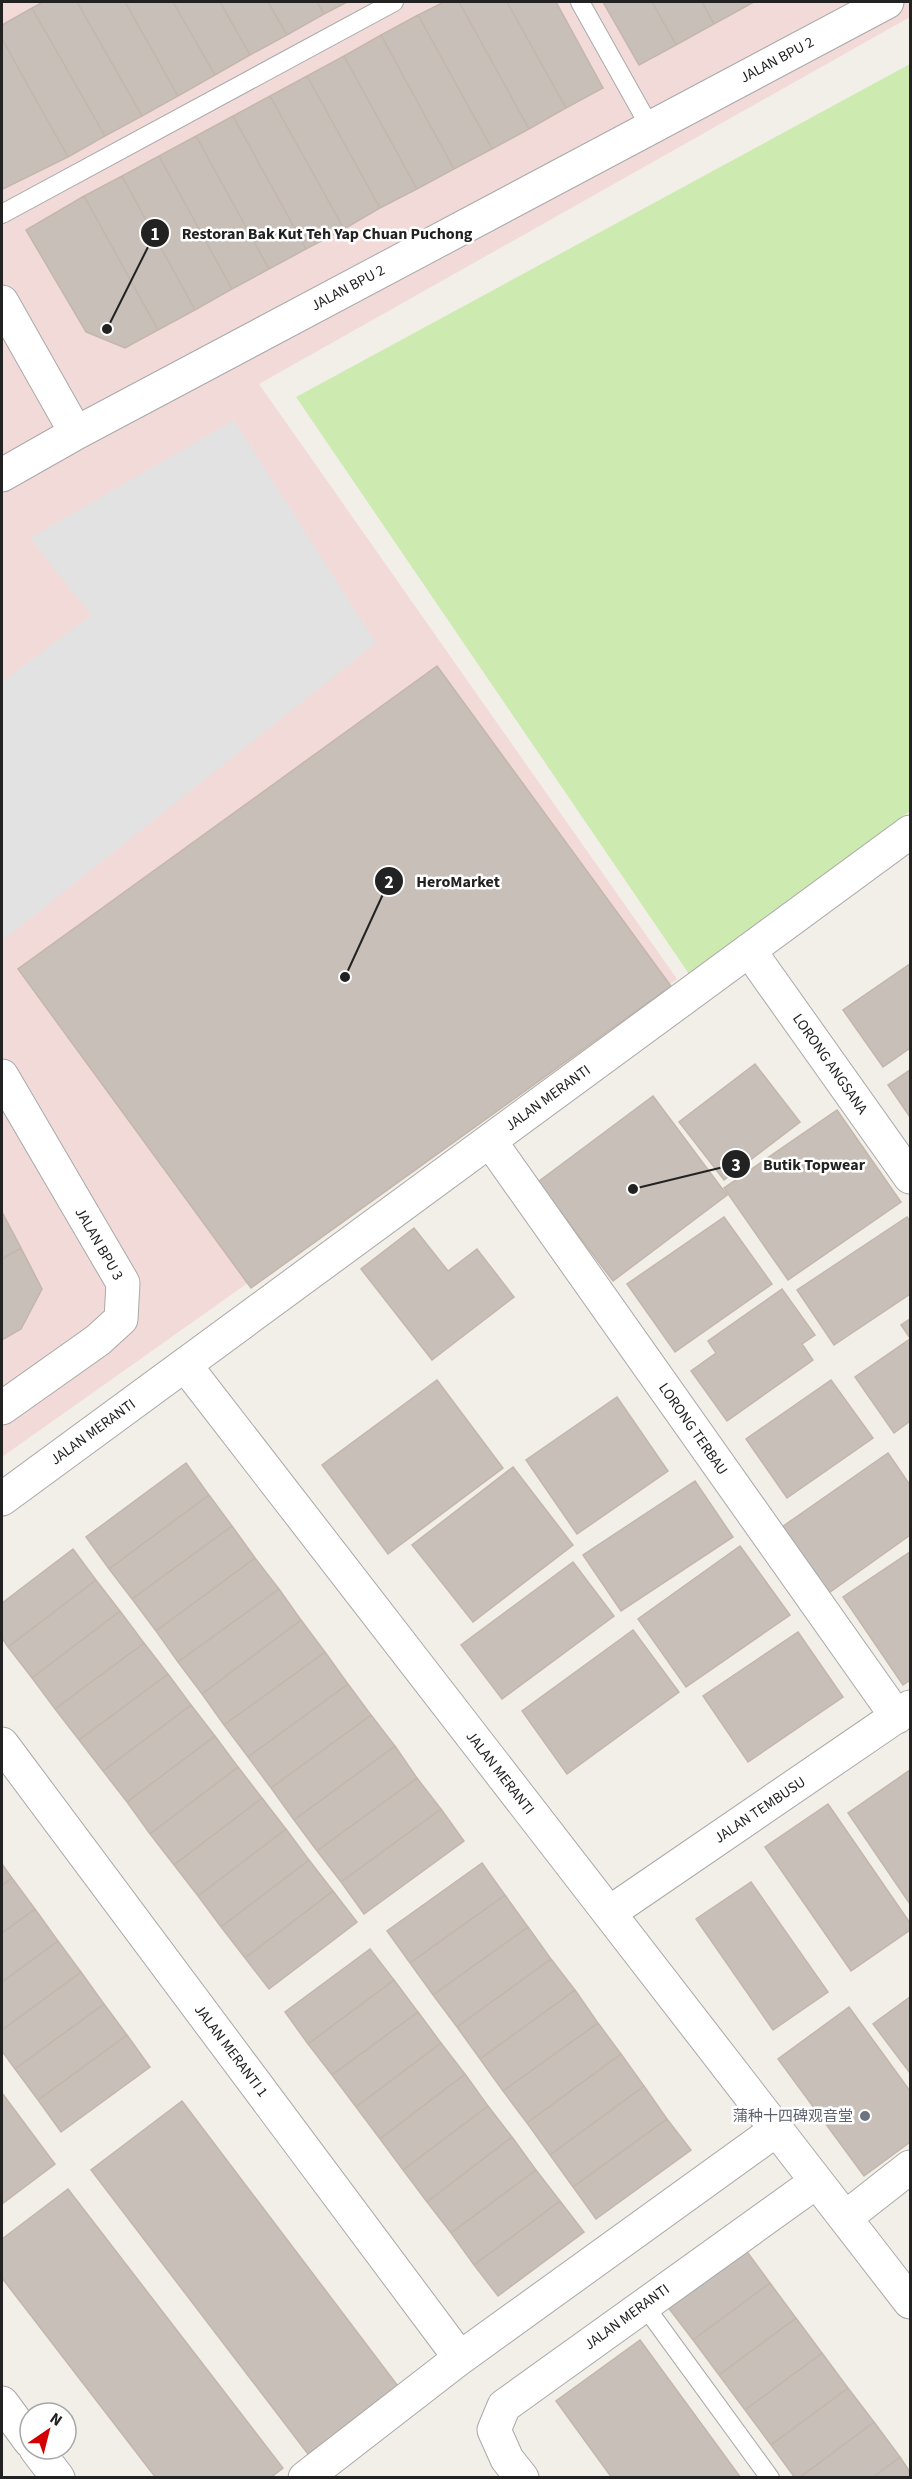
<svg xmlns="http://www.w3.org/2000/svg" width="912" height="2479" viewBox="0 0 912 2479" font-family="'Source Sans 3','Noto Sans SC',sans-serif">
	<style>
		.commercial { fill: #f2dad9 }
		.grass { fill: #cdebb0 }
		.parking { fill: #e2e2e2 }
		.building { fill: #c7bfb8; stroke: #c4b6ab; stroke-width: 1.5 }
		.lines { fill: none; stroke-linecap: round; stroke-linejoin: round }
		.lane-casing { stroke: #a9a9a9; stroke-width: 20 }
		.street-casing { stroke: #a9a9a9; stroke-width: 35 }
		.lane { stroke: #fff; stroke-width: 18 }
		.street { stroke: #fff; stroke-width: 33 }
		.worship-dot { fill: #6b7280; stroke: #fff; stroke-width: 2 }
		.labels { text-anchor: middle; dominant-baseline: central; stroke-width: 5; stroke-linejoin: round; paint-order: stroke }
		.street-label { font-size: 15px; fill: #222; stroke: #fff }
		.worship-label { font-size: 15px; fill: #5b616d; stroke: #fff; text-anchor: end }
		.leader { fill: none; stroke: #222; stroke-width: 2 }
		.callout-dot { fill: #222; stroke: #fff; stroke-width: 2 }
		.mark-label { font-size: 18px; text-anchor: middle; font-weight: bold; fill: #fff }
		.callout-label { font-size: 16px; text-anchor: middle; font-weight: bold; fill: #222; stroke: #fff; stroke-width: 5; stroke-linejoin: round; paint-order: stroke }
	</style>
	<rect width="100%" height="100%" fill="#f2efe9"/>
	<path class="commercial" d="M2,2H910V17L259,384L677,979L2,1457Z"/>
	<path class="grass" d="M910,64V811L689,974L296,397Z"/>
	<path class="parking" d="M234,420L376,643L2,941V682L91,615L30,538Z"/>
	<path class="building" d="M43,2H77L142,116L105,136L32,8Z
		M77,2H125L178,96L142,116Z
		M125,2H173L215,75L178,96Z
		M173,2H220L250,55L215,75Z
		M220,2H268L287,35L250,55Z
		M268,2H317L324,14L287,35Z
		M317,2H347L324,14Z
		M444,2H459L529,129L492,149L418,15Z
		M459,2H507L566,108L529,129Z
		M507,2H556L603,88L566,108Z
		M603,2H652L676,45L639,65Z
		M652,2H702L714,24L676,45Z
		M702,2H751L752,3L714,24Z
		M32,8L105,136L68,157L2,39V25Z
		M418,15L492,149L454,169L381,35Z
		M381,35L454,169L417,189L344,56Z
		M2,39L68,157L3,189L2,186Z
		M344,56L417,189L380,208L307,76Z
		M307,76L380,208L344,229L270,96Z
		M270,96L344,229L306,249L233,116Z
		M233,116L306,249L269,269L196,136Z
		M196,136L269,269L232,289L159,156Z
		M159,156L232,289L195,310L122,176Z
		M122,176L195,310L158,330L84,196Z
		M84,196L158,330L125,348L86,332L26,230Z
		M437,666L671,986L251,1288L18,969Z
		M910,964V1048L883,1067L843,1010Z
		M755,1064L800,1122L724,1180L679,1122Z
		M910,1070V1117L888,1085Z
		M653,1096L727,1195L613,1281L538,1182Z
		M837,1110L901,1202L788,1280L724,1188Z
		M2,1212L21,1248L2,1259Z
		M724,1217L772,1284L675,1352L627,1284Z
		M907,1217L910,1221V1294L834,1345L797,1290Z
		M414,1228L448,1271L477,1249L514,1297L432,1360L361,1269Z
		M21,1248L42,1289L21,1329L2,1340V1259Z
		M782,1289L815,1335L802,1344L813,1360L727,1421L691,1371L716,1353L708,1341Z
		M910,1319V1338L901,1325Z
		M910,1339V1421L894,1433L855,1377Z
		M437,1380L503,1468L388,1554L322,1465Z
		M831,1380L873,1438L787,1498L746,1439Z
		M617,1397L668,1471L577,1534L526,1460Z
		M888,1453L910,1485V1535L826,1595L779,1529Z
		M186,1463L209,1495L109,1569L86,1537Z
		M513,1467L573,1545L473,1622L412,1545Z
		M695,1481L733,1537L621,1611L583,1555Z
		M209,1495L232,1526L132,1599L109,1569Z
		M232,1526L255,1558L156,1631L132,1599Z
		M740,1546L790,1615L686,1687L638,1619Z
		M73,1549L96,1580L8,1647L2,1638V1603Z
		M910,1552V1680L903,1685L843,1597Z
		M255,1558L279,1589L178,1662L156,1631Z
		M573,1562L614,1616L502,1699L461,1645Z
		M96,1580L120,1611L32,1678L8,1647Z
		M279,1589L301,1620L202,1694L178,1662Z
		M120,1611L144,1643L55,1709L32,1678Z
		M301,1620L325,1652L224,1725L202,1694Z
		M633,1630L679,1692L567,1774L522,1711Z
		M798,1632L843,1697L748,1762L703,1696Z
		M144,1643L168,1674L79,1740L55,1709Z
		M325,1652L348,1684L248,1757L224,1725Z
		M168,1674L191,1705L103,1771L79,1740Z
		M348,1684L371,1715L271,1788L248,1757Z
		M191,1705L215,1736L127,1802L103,1771Z
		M371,1715L395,1746L294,1820L271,1788Z
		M215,1736L238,1767L150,1834L127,1802Z
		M395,1746L417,1778L317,1851L294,1820Z
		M238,1767L262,1798L174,1865L150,1834Z
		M910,1770V1904L848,1813Z
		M417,1778L441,1809L341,1882L317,1851Z
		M262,1798L286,1829L198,1896L174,1865Z
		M828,1804L910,1923V1930L851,1971L765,1847Z
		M441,1809L464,1841L364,1914L341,1882Z
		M286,1829L309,1860L221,1927L198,1896Z
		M309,1860L333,1891L245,1958L221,1927Z
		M482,1863L505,1895L410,1963L387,1931Z
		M2,1864L12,1878L2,1885Z
		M12,1878L35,1909L2,1933V1885Z
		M751,1882L828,1992L773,2030L696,1919Z
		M333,1891L357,1922L269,1989L245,1958Z
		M505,1895L528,1927L433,1995L410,1963Z
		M35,1909L58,1941L2,1982V1933Z
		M528,1927L551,1959L457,2027L433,1995Z
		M58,1941L81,1972L2,2030V1982Z
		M370,1949L394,1980L308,2044L285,2012Z
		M551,1959L575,1990L480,2059L457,2027Z
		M81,1972L104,2004L15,2069L2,2051V2030Z
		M394,1980L418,2012L332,2075L308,2044Z
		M575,1990L598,2023L503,2091L480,2059Z
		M910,1997V2073L873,2024Z
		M104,2004L127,2035L38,2100L15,2069Z
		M849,2007L910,2091V2142L864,2176L778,2059Z
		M418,2012L441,2043L356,2107L332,2075Z
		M598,2023L621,2054L527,2123L503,2091Z
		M127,2035L150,2067L61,2132L38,2100Z
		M441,2043L465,2074L380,2139L356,2107Z
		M621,2054L644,2086L550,2155L527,2123Z
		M465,2074L488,2106L403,2170L380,2139Z
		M644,2086L667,2119L573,2187L550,2155Z
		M2,2093L55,2164L2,2204Z
		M182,2101L398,2386L308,2454L91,2170Z
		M488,2106L512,2137L427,2202L403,2170Z
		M667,2119L691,2150L596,2219L573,2187Z
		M512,2137L536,2170L451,2233L427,2202Z
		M536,2170L560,2201L474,2265L451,2233Z
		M68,2189L283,2468L270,2478H156L2,2278V2239Z
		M560,2201L584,2232L498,2296L474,2265Z
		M745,2249L770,2283L693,2340L667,2306Z
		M770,2283L796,2318L719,2375L693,2340Z
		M796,2318L822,2353L745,2410L719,2375Z
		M640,2340L741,2478H612L556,2401Z
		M822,2353L848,2388L771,2445L745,2410Z
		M848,2388L874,2422L799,2478H795L771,2445Z
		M874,2422L900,2457L872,2478H799Z
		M900,2457L910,2472V2478H872Z"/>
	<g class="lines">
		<g class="lane-casing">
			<path id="lane" d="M580,2L650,127
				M2,214L394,2
				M644,2305L770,2478"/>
		</g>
		<g class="street-casing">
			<path id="street" d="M2,302L76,433
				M2,475L76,433L887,2
				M749,950L910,1177
				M2,1076L123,1283L121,1319L98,1340L2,1408
				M490,1141L897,1717
				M185,1365L910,2302
				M2,1499L910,832
				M2,1744L460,2358
				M609,1913L910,1707
				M845,2218L910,2167
				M2,2403L30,2441
				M36,2449L58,2478
				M305,2478L460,2358L776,2130
				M522,2478L507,2459L494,2430L504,2406L816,2182"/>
		</g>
		<use href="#lane" class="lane"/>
		<use href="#street" class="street"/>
	</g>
	<circle class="worship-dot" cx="865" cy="2116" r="6"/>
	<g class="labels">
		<g class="street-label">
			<text transform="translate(777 60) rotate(-28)">JALAN BPU 2</text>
			<text transform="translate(348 288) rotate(-28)">JALAN BPU 2</text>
			<text transform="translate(830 1064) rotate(55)">LORONG ANGSANA</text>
			<text transform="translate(548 1098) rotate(-36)">JALAN MERANTI</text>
			<text transform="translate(99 1244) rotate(60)">JALAN BPU 3</text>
			<text transform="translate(693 1429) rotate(55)">LORONG TERBAU</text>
			<text transform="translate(93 1432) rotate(-36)">JALAN MERANTI</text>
			<text transform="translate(500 1773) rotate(52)">JALAN MERANTI</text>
			<text transform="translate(760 1810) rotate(-34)">JALAN TEMBUSU</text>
			<text transform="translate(231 2051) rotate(53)">JALAN MERANTI 1</text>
			<text transform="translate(627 2317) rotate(-36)">JALAN MERANTI</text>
		</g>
		<g class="worship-label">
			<text x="853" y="2116">蒲种十四碑观音堂</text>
		</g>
	</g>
	<path class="leader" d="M107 329L155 233M345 977L389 881M633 1189L736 1164"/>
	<g class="callout-dot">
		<circle cx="107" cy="329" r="6"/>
		<circle cx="345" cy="977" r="6"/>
		<circle cx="633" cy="1189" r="6"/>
		<circle cx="155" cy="233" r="15"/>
		<circle cx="389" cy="881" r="15"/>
		<circle cx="736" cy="1164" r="15"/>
	</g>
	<g class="mark-label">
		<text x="155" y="240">1</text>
		<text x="389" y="888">2</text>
		<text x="736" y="1171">3</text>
	</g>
	<g class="callout-label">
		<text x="327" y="239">Restoran Bak Kut Teh Yap Chuan Puchong</text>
		<text x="458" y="887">HeroMarket</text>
		<text x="814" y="1170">Butik Topwear</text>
	</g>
	<rect width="912" height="2479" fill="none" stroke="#222222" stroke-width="6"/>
	<g transform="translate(48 2431) rotate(35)"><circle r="28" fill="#ffffff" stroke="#a7a7a7" stroke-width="1.5"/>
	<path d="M0-4.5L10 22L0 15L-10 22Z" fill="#d40000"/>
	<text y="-9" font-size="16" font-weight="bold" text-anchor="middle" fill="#222222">N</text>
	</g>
</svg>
